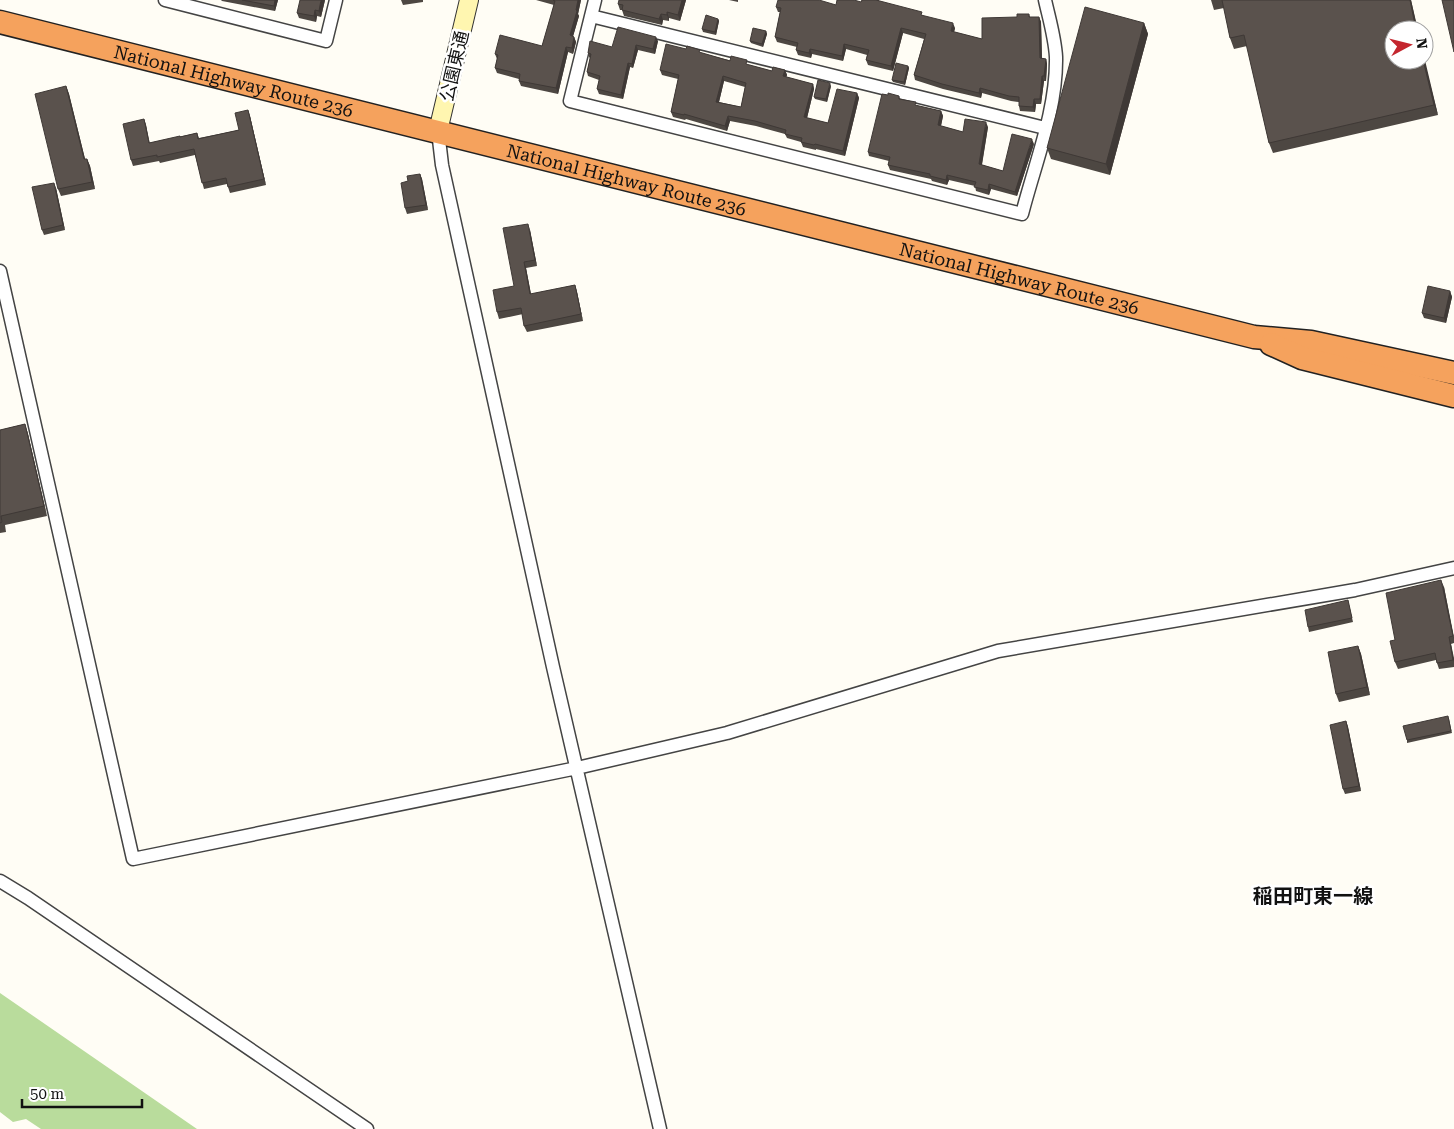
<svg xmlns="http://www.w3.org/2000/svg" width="1454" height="1129" viewBox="0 0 1454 1129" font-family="'Roboto Serif','Noto Sans JP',serif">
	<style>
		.forest { fill: #b9dc9c }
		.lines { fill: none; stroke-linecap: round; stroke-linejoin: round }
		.street-casing { stroke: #444; stroke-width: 15 }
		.secondary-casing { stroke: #333; stroke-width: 20 }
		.highway-casing { stroke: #222; stroke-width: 25 }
		.street { stroke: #fff; stroke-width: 12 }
		.secondary { stroke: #fff6b0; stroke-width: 18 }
		.highway { stroke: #f5a25d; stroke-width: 22 }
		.wall { fill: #4d4742; fill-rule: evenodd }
		.shaded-wall { fill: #3f3936 }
		.building { fill: #5a524d; stroke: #3f3936; fill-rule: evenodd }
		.labels { text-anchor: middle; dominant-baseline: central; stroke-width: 5; stroke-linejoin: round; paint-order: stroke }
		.street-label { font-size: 18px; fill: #111; stroke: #fff }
		.quarter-label { font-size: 20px; font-weight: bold; fill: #111; stroke: #fff }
	</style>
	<rect width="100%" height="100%" fill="#fffdf5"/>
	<path class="forest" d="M0,993L197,1129H41L26,1119L13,1122L0,1112Z"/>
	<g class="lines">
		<g class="street-casing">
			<path id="street" d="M165,0L326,41L336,0
				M595,0L570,101L1022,214C1035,163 1057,110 1056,57C1055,38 1049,18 1045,0
				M591,16L1045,128
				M438,131L442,165L553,667L660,1129
				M0,271L133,859L577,768L727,733L998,651L1355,590L1454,568
				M0,881L28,898L367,1129"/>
		</g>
		<g class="secondary-casing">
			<path id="secondary" d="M438,131L469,0"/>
		</g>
		<g class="highway-casing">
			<g id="highway">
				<path id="s1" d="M0,22L1254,337L1311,342L1454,373"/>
				<path d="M1271,344L1302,358L1454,396"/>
			</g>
		</g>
		<use href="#street" class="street"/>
		<use href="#secondary" class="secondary"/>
		<use href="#highway" class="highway"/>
	</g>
	<path class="wall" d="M221,0H278L275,11L222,1Z
		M325,0L321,17L317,16L316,22L299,18L297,13Z
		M401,0H423V2L403,5Z
		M536,0H581L578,14L579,16L573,36L574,37L576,42L573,54L568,52L558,94L521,86L519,81V79L497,73L495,68L497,59L495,54L542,46L554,5Z
		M686,0L680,21L669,18V21L663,20L662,25L624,16L622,10H620L618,4Z
		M729,0H738V2Z
		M862,0H879V1L924,16L955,28L954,32L982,39L1017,17L1029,14L1030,17H1039L1041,22L1042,58L1046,59L1047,64L1046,81H1044L1041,104H1036L1035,112L1020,111L1019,106V102L1011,101L982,93L981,98L943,89L915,80L914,75L924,39L903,33L893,71L868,65L866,60L867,55L846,49L843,61L812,54L811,58L798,55L796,50L797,47L777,42L775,37L780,12H778L776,7L836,5L861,2Z
		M1211,0H1411L1424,60L1438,115L1273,153L1269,143L1247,46L1234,49L1230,38L1224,8L1214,10Z
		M718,19L719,21L716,35L703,32L702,29Z
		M1144,23L1148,34L1110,175L1051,159L1047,148Z
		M766,31L767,34L763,47L751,43L750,41Z
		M658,41L655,54L638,50L633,68L630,67L623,99L599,94L597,89L599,80L588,76L587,72L590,58L589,57L588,53Z
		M701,53L772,71L785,70L787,75L786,77L813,84L814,89L807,118L828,123L857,93L859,98L845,156L816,149V150L803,147L801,142L787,138L785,134L756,126L730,121L727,131L686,119L685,120L673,117L671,112L678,79L662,75L660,70ZM724,81L745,87L741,107L719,102Z
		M908,66L909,68L905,85L893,82L892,80Z
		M66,86L69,94L85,159H87L90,166L95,189L61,196L58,189Z
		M831,86L827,102L815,99L814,97Z
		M888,95L899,96L900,99L917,106L941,111L943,116L941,126L963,132L988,127L982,165L1003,171L1034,144L1017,196L991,189L989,195L976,191L975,186L949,180L947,185L932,181L931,179L890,170L888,165L889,161L869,156L868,152Z
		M248,110L250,116L266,185L230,193L227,184L204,189L195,155L160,163L159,161L133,166L131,160L144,119L146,125L149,143L197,133L199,138L239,130Z
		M420,174L422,179L428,210L407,214L405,208L408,181Z
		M56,188L65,230L44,235L42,230Z
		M530,230L537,266L526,268L531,294L575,285L577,292L583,321L527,332L524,326L523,314L499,319L497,312L514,286Z
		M1450,291L1452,297L1446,323L1424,318L1422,313Z
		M25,424L28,434L47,516L5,525L6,532L0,533V430Z
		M1444,587L1454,637V643L1451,644L1454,658V667L1439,669L1436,660L1398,669L1395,662V640Z
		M1348,600L1353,622L1309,632L1308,627Z
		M1358,646L1361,654L1370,695L1339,702L1336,694Z
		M1449,719L1452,733L1407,743V740Z
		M1346,721L1348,727L1361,791L1345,794L1343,789Z"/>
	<path class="shaded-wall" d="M275,0H278L275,11L274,6Z
		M321,0H325L321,17L319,11Z
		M578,0H581L578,14L579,16L572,40L570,35Z
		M682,0H686L680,21L678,15Z
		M1410,0H1411L1418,30H1416Z
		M315,10L317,16L316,22L314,16Z
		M667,12L669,18V21L667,15Z
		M661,14L663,20L662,25L659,19Z
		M1039,17L1041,22L1042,63L1040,58Z
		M718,19L719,21L716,35L715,32Z
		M953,23L955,28L953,36L951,31Z
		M1144,23L1148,34L1110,175L1106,164Z
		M901,28L903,33L893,71L891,66Z
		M766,31L767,34L763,47L762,44Z
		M574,37L576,42L573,54L572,48Z
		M656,37L658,41L655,54L653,49Z
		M844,44L846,49L843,61L842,56Z
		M636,45L638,50L633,68L632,64Z
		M566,47L568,52L558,94L556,88Z
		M810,49L812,54L811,58L809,53Z
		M1424,56L1438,115L1434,105L1423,60Z
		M1046,59L1047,64L1046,81L1044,76Z
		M628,63L630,67L623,99L621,95Z
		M908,66L909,68L905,85L904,82Z
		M785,70L787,75L785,81L783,76Z
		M723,76L724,81L718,106L716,102Z
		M1042,76L1044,81L1041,104L1040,99Z
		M830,83L831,86L827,102L826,99Z
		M813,84L814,89L806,122L804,117Z
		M66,86L69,94L87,167L84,159Z
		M980,88L982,93L981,98L979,93Z
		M857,93L859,98L845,156L843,151Z
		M1034,99L1036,104L1035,112L1033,107Z
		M248,110L250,116L266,185L264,179Z
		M941,111L943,116L940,130L938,125Z
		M728,116L730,121L727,131L725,126Z
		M144,119L146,125L151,149L149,143Z
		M986,122L988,127L981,169L979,164Z
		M1032,139L1034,144L1017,196L1015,192Z
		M87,159L90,166L95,189L92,182Z
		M420,174L422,179L428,210L426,205Z
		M947,175L949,180L947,185L946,180Z
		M54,183L56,188L65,230L63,225Z
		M989,184L991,189L989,195L988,190Z
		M528,224L530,230L537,266L535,260Z
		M524,262L526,268L532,300L530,294Z
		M575,285L577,292L583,321L581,314Z
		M1450,291L1452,297L1446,323L1444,318Z
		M25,424L28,434L47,516L44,506Z
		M1441,580L1444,587L1454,639L1453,636Z
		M1449,637L1451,644L1454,662L1453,660Z
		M1358,646L1361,654L1370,695L1367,687Z
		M1346,721L1348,727L1361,791L1359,786Z"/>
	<path class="building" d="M242,0H275L274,6Z
		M300,0H321L319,11L315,10L314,16L297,13Z
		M553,0H578L576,10L577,11L570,35L574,37L572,48L566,47L556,88L519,81L520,74L495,68L498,55L495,54L500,35L542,46L555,1Z
		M619,0H682L678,15L667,12V15L661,14L659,19L622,10L623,5L618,4Z
		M778,0H819L836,5L837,0H854L861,2L862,0H876L922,12L921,15L953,23L951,31L982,39V18L1017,17V14H1029V17H1039L1040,58L1046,59L1044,76H1042L1040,99H1034L1033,107L1019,106V97L1009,96L980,88L979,93L942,84L914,75L926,34L901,28L891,66L866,60L869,50L844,44L842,56L810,49L809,53L796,50L798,43L775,37L781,8L776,7Z
		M1222,0H1410L1416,30H1394V60H1423L1434,105L1269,143L1244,35L1230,38Z
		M1442,0H1454V52Z
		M1085,7L1144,23L1106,164L1047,148Z
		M706,15L718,19L715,32L702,29Z
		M618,27L656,37L653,49L636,45L632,64L628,63L621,95L597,89L600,76L587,72L591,54L588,53L590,41L612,47Z
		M753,28L766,31L762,44L750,41Z
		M666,44L686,49L687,46L700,50L699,52L730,61L731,56L747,60L746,64L772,71L773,67L785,70L783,76L813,84L804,117L828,123L837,89L857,93L843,151L815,144L814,145L801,142L802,138L785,134L786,130L755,121L728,116L725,126L684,114V115L671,112L679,75L660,70ZM723,76L746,83L741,107L716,102Z
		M896,63L908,66L904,82L892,80Z
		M818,80L830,83L826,99L814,97Z
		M66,86L84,159H87L92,182L58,189L35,94Z
		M888,93L899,96V99L916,102L915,105L941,111L938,125L963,132L965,119L986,122L979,164L1003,171L1012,134L1032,139L1015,192L989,184L988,190L974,187L976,182L947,175L946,180L930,176V174L888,165L890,157L868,152L882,94L888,95Z
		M248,110L264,179L228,187L226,178L202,183L194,149L157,157V155L131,160L123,124L144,119L149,143L180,136V137L197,133L198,139L239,130L235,113Z
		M420,174L426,205L405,208L401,183L408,181L407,176Z
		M54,183L63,225L42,230L32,187Z
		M528,224L535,260L524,262L530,294L575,285L581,314L524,326L521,308L497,312L493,290L514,286L503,228Z
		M1428,286L1450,291L1444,318L1422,313Z
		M25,424L44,506L1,516L2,522L0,523V430Z
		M1441,580L1453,636L1449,637L1453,660L1437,663L1435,653L1395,662L1390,641L1395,640L1386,593Z
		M1348,600L1352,618L1308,627L1305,610Z
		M1358,646L1367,687L1336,694L1328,652Z
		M1448,716L1451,731L1407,740L1403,726Z
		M1346,721L1359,786L1343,789L1330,725Z"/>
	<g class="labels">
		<g class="street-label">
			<text transform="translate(454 66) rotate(-77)">公園東通</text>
			<text stroke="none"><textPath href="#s1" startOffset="241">National Highway Route 236</textPath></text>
			<text stroke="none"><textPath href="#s1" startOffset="646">National Highway Route 236</textPath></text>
			<text stroke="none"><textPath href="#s1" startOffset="1051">National Highway Route 236</textPath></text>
		</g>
		<g class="quarter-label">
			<text x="1313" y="896">稲田町東一線</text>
		</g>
	</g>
	<g transform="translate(1409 45) rotate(83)"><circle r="24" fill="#ffffff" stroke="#a0a0a0"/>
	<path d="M0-4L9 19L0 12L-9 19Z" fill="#c4262e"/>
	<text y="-8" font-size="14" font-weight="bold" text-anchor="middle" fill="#111111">N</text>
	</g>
	<path d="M22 1099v8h120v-8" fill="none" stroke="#111111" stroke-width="2.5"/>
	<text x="30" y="1099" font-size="15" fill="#111111" stroke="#ffffff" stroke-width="4" paint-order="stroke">50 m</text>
</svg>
